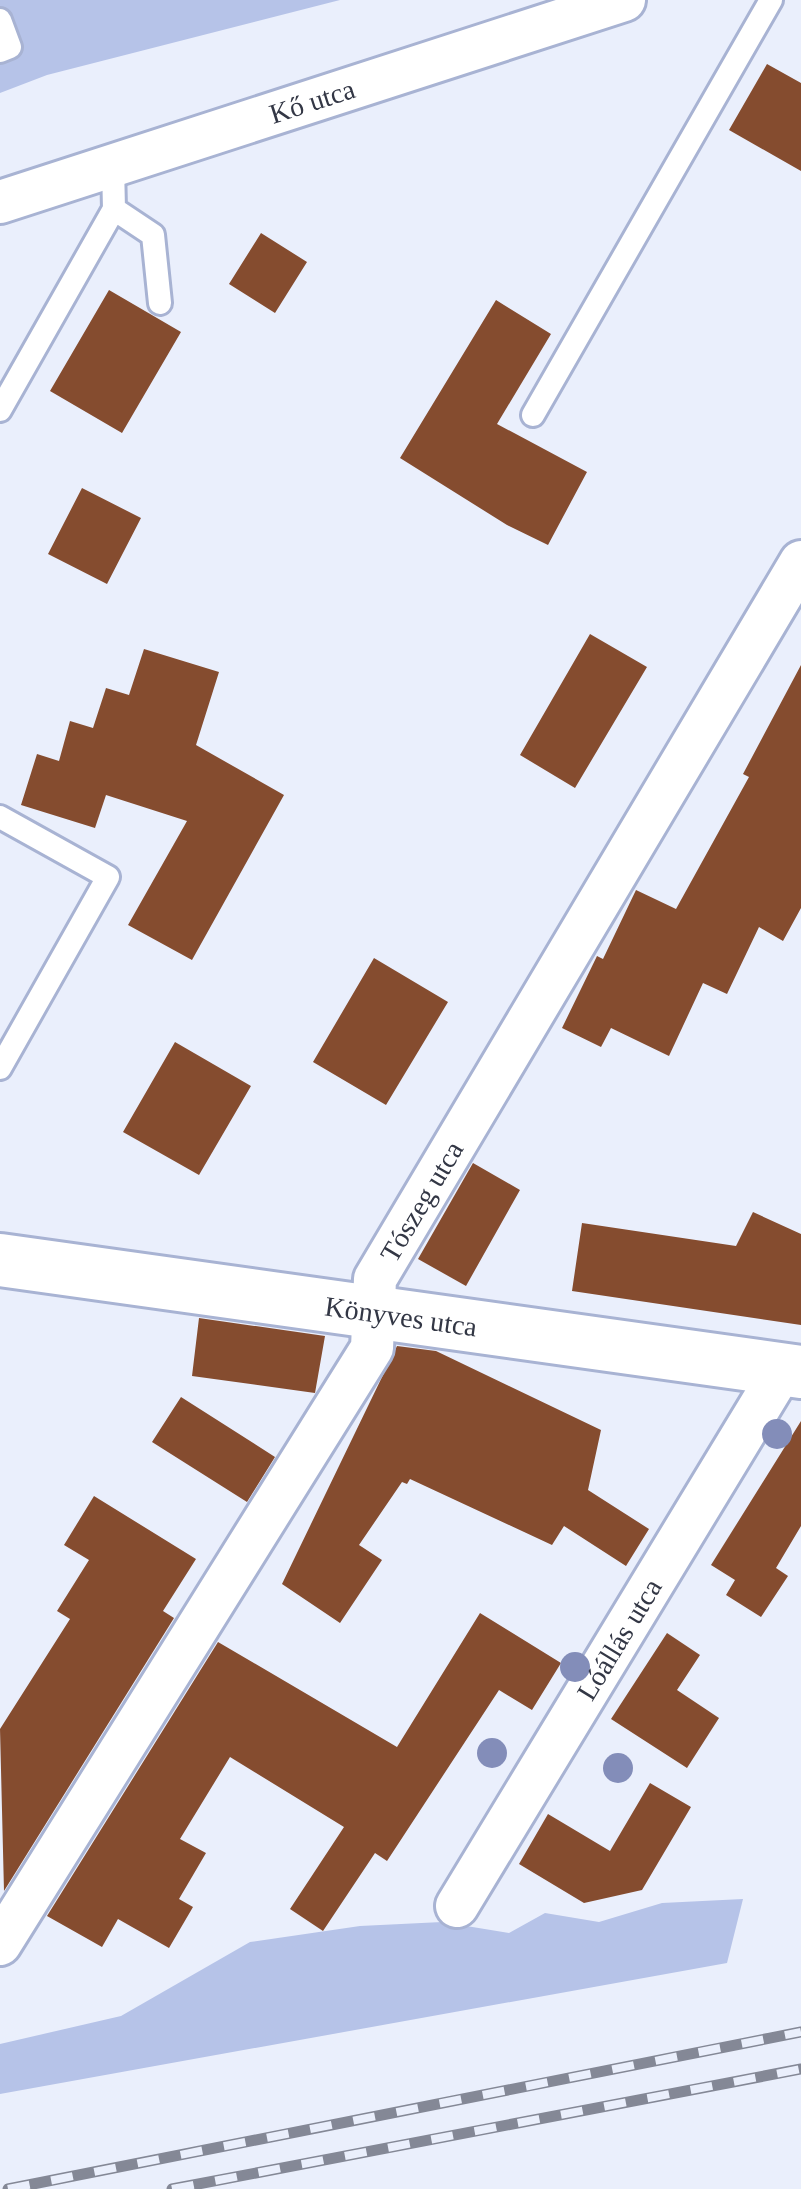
<svg xmlns="http://www.w3.org/2000/svg" width="801" height="2189" viewBox="0 0 801 2189" font-family="Georgia,serif">
	<style>
		.green { fill: #b6c3e8 }
		.building { fill: #854c2f }
		.lines { fill: none; stroke-linecap: round; stroke-linejoin: round }
		.service-casing { stroke: #a8b3d3; stroke-width: 28 }
		.minor-casing { stroke: #a8b3d3; stroke-width: 48 }
		.tertiary-casing { stroke: #a8b3d3; stroke-width: 58 }
		.service { stroke: #fff; stroke-width: 22 }
		.minor { stroke: #fff; stroke-width: 42 }
		.tertiary { stroke: #fff; stroke-width: 52 }
		.rail-casing { stroke: #848896; stroke-width: 11 }
		.rail { stroke: #eaeffc; stroke-width: 8; stroke-dasharray: 22; stroke-linecap: butt }
		.tree { fill: #838db9 }
		.labels { text-anchor: middle; dominant-baseline: central; stroke-width: 10; stroke-linejoin: round; paint-order: stroke }
		.street-label { font-size: 28px; fill: #333745; stroke: #eaeffc }
	</style>
	<rect width="100%" height="100%" fill="#eaeffc"/>
	<path class="green" d="M0,0H340L47,75L0,93Z
		M743,1899L727,1963L0,2094V2044L121,2016L250,1942L360,1926L442,1922L509,1933L545,1913L599,1922L662,1903Z"/>
	<path class="building" d="M767,64L801,83V171L729,130Z
		M261,233L307,262L275,313L229,284Z
		M109,290L181,332L122,433L50,391Z
		M496,300L551,334L497,424L587,472L548,545L507,525L400,458Z
		M82,488L141,518L107,584L48,554Z
		M590,634L647,667L575,788L520,755Z
		M144,649L219,672L196,745L284,795L192,960L128,925L187,821L106,795L95,828L21,805L37,754L59,761L70,721L93,728L106,688L129,695Z
		M801,665V908L783,941L759,927L727,994L703,983L669,1056L611,1028L601,1047L562,1028L597,956L603,959L636,890L676,909L749,777L743,774Z
		M374,958L448,1002L386,1105L313,1062Z
		M175,1042L251,1086L199,1175L123,1132Z
		M473,1163L520,1190L466,1286L418,1259Z
		M753,1212L801,1234V1325L572,1291L582,1223L736,1246Z
		M199,1318L325,1336L315,1393L192,1376Z
		M397,1346L436,1351L601,1430L588,1490L649,1529L626,1566L564,1526L552,1545L410,1479L407,1484L402,1482L359,1545L382,1560L340,1623L282,1584Z
		M181,1397L275,1457L247,1502L152,1442Z
		M801,1421V1526L776,1568L788,1576L761,1617L726,1595L735,1580L711,1565Z
		M94,1496L196,1559L163,1611L174,1618L4,1891L0,1729L70,1619L57,1611L89,1560L64,1545Z
		M480,1613L561,1663L532,1710L499,1690L387,1861L375,1853L323,1931L290,1909L344,1827L230,1757L180,1839L206,1853L179,1899L193,1907L169,1948L118,1919L102,1947L47,1916L218,1642L397,1747Z
		M667,1633L700,1655L677,1690L719,1718L687,1768L611,1719Z
		M650,1783L691,1807L642,1890L584,1903L519,1864L548,1814L610,1851Z"/>
	<g class="lines">
		<g class="service-casing">
			<path id="service" d="M0,20L10,47L0,51
				M114,209L153,235L160,303
				M0,410L114,209L113,166
				M533,415L771,0
				M0,817L108,877L0,1068"/>
		</g>
		<g class="minor-casing">
			<g id="minor">
				<path id="s1" d="M0,202L624,0"/>
				<path id="s2" d="M457,1906L782,1370"/>
				<path id="s3" d="M0,1944L372,1348L375,1279L801,562"/>
			</g>
		</g>
		<g class="tertiary-casing">
			<g id="tertiary">
				<path id="s4" d="M0,1260L801,1372"/>
			</g>
		</g>
		<use href="#service" class="service"/>
		<use href="#minor" class="minor"/>
		<use href="#tertiary" class="tertiary"/>
		<g class="rail-casing">
			<path id="rail" d="M8,2189L801,2032
				M172,2189L801,2069"/>
		</g>
		<use href="#rail" class="rail"/>
	</g>
	<g class="tree">
		<circle cx="777" cy="1434" r="15"/>
		<circle cx="575" cy="1667" r="15"/>
		<circle cx="492" cy="1753" r="15"/>
		<circle cx="618" cy="1768" r="15"/>
	</g>
	<g class="labels">
		<g class="street-label">
			<text stroke="none"><textPath href="#s1" startOffset="328">Kő utca</textPath></text>
			<text stroke="none"><textPath href="#s3" startOffset="862">Tószeg utca</textPath></text>
			<text stroke="none"><textPath href="#s4" startOffset="405">Könyves utca</textPath></text>
			<text stroke="none"><textPath href="#s2" startOffset="312">Lóállás utca</textPath></text>
		</g>
	</g>
</svg>
